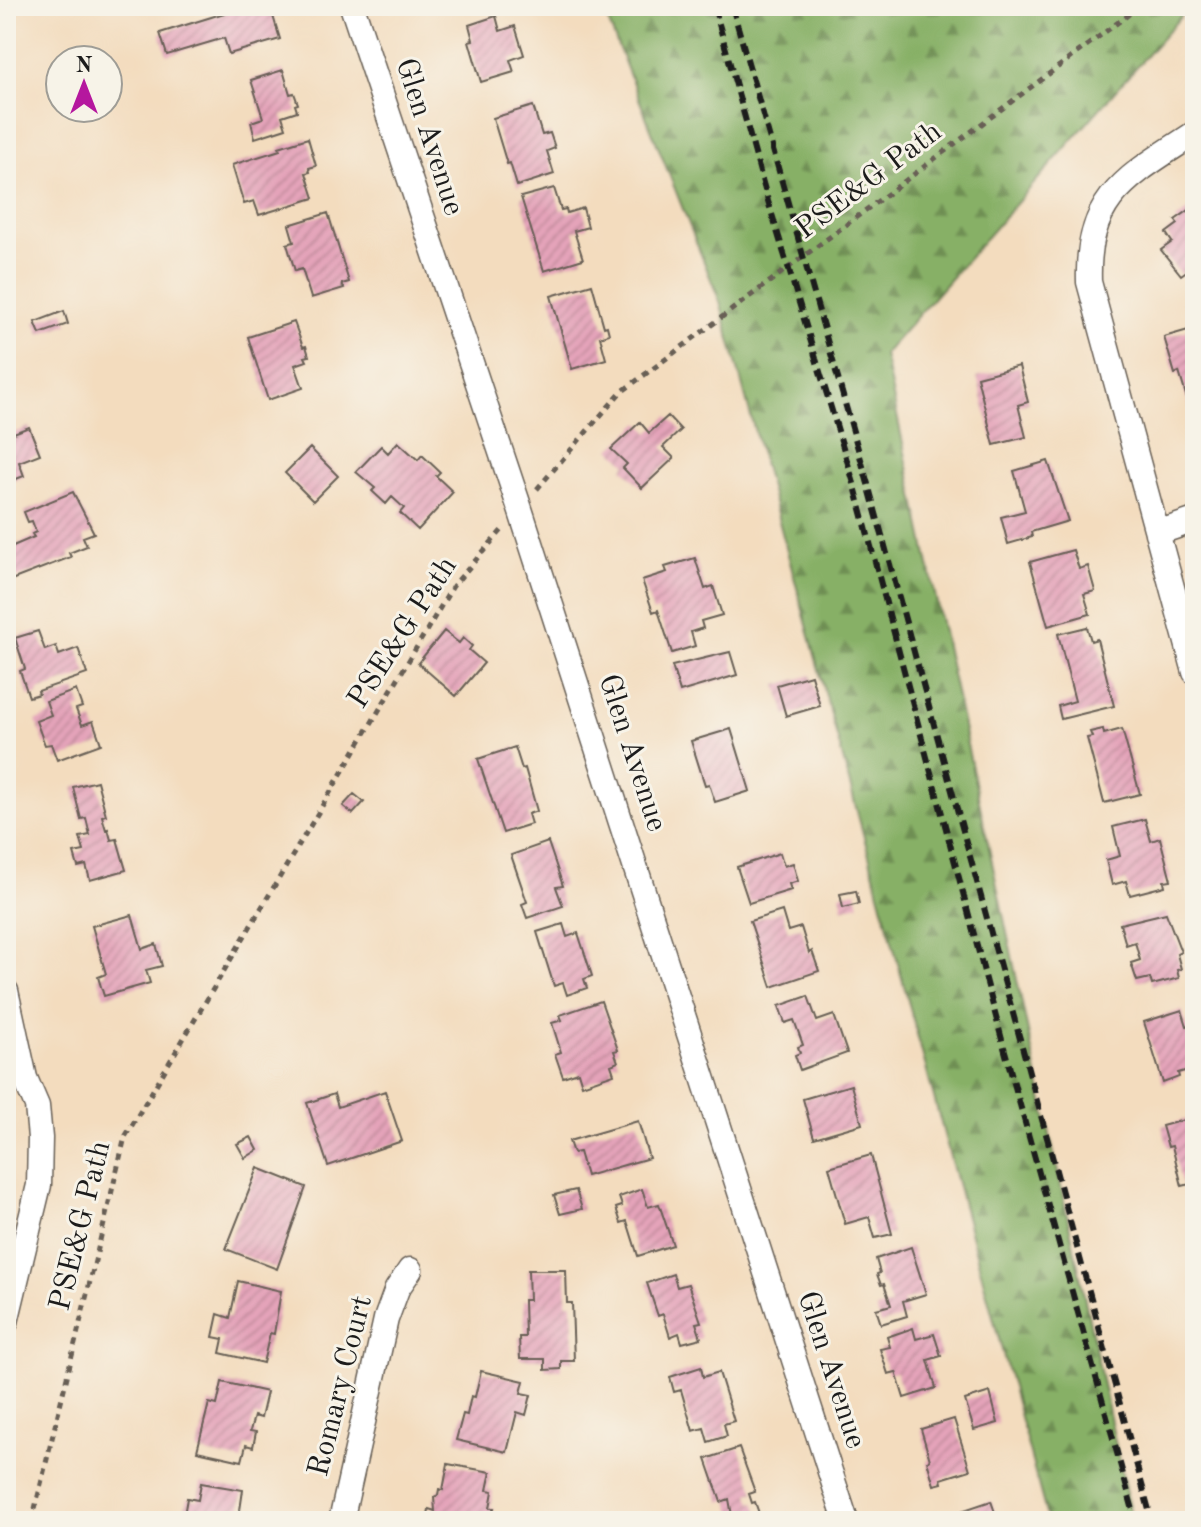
<svg xmlns="http://www.w3.org/2000/svg" width="1201" height="1527" viewBox="0 0 1201 1527" font-family="'Old Standard TT',serif">
	<style>
		.forest { fill: url(#forest-firs); stroke: #526641; stroke-width: 2 }
		.building { fill: url(#building-hatch) }
		.lines { fill: none; stroke-linecap: round; stroke-linejoin: round }
		.street-casing { stroke: #675f55; stroke-width: 27 }
		.path { stroke: #675f55; stroke-width: 5; stroke-dasharray: 6 6; stroke-linecap: butt }
		.street { stroke: #fff; stroke-width: 24 }
		.rail { stroke: #1c1c1c; stroke-width: 6; stroke-dasharray: 12 6; stroke-linecap: butt }
		.labels { text-anchor: middle; dominant-baseline: central; stroke-width: 6; stroke-linejoin: round; paint-order: stroke }
		.street-label { font-size: 30px; fill: #1c1c1c; stroke: #f7f3e8 }
	</style>
	<defs>
		<pattern id="forest-firs" width="22" height="20" patternUnits="userSpaceOnUse" patternTransform="scale(2)"><rect width="22" height="20" fill="#87b066"/><path d="M5 1l3.5 6h-7zM16 11l3.5 6h-7z" fill="#6e8e53"/></pattern>
		<pattern id="building-hatch" width="6" height="6" patternUnits="userSpaceOnUse" patternTransform="scale(2)"><rect width="6" height="6" fill="#e4a3b9"/><path d="M-1 1l2-2M0 6l6-6M5 7l2-2" fill="none" stroke="#c38c9e"/></pattern>
	</defs>
	<rect width="100%" height="100%" fill="#f7f3e8"/>
	<filter id="ink" filterUnits="userSpaceOnUse"><feTurbulence type="fractalNoise" baseFrequency=".0125" numOctaves="2"/><feDisplacementMap in="SourceGraphic" scale="16" xChannelSelector="R" yChannelSelector="G"/><feConvolveMatrix kernelMatrix="1 2 1 2 8 2 1 2 1" color-interpolation-filters="sRGB"/></filter>
	<filter id="wash" filterUnits="userSpaceOnUse"><feTurbulence type="fractalNoise" baseFrequency=".006" numOctaves="4" result="noise"/><feDisplacementMap in="SourceGraphic" scale="32" xChannelSelector="R" yChannelSelector="G"/><feGaussianBlur stdDeviation="1.8" result="paint"/><feColorMatrix in="noise" values="0 0 0 0 0 0 0 0 0 0 0 0 0 0 0 0 0 1.4 0 .05"/><feComposite in="paint" operator="in"/></filter>
	<g filter="url(#wash)">
		<rect width="100%" height="100%" fill="#f3dcbe"/>
		<path class="forest" d="M602,6H1190L884,354L1132,1521H1048L720,302Z"/>
		<g id="blocks">
			<path class="building" d="M257,6H270L280,39L229,54L224,38L167,55L160,33L237,9L238,12Z
				M496,16L500,31L515,26L524,55L510,60L514,72L481,82L469,41L473,40L469,25Z
				M283,70L290,94L294,93L298,104L295,105L297,111L282,116L286,128L255,138L251,122L263,118L251,80Z
				M533,106L542,135L550,133L555,148L547,151L554,174L517,186L510,163L507,164L493,118Z
				M308,138L316,166L309,168L310,172L306,173L314,198L259,215L254,201L244,204L232,165L280,150L279,147Z
				M554,188L561,210L566,209L567,213L583,208L588,227L574,231L583,259L544,271L521,197Z
				M1195,206V265L1181,275L1161,250L1172,242L1166,233L1178,224L1175,220Z
				M328,213L349,282L342,284L344,288L311,298L302,269L295,271L287,244L294,242L289,225Z
				M592,284L604,327L607,326L609,334L600,337L606,359L572,369L551,296Z
				M64,311L68,324L40,334L35,322Z
				M294,322L303,347L306,346L309,356L305,357L307,361L295,365L303,388L268,400L248,337Z
				M1195,328V411L1191,412L1179,372L1175,374L1164,337Z
				M1019,366L1028,402L1018,405L1026,437L994,445L977,377Z
				M668,416L681,430L663,447L674,458L642,488L623,468L627,464L611,449L640,422L649,433Z
				M29,427L40,454L19,462L24,476L6,483V436Z
				M398,442L418,460L422,455L440,472L436,476L453,492L418,530L400,513L404,508L392,497L386,504L372,491L375,488L356,472L381,446L388,453Z
				M310,448L338,476L313,501L285,473Z
				M1048,461L1068,521L1031,532L1032,537L1008,544L1001,517L1025,511L1014,471Z
				M73,492L94,533L83,537L87,546L69,553L71,557L6,582V549L34,537L32,534L36,532L32,521L28,522L24,512Z
				M1073,550L1079,569L1088,566L1095,591L1084,594L1090,614L1048,626L1030,562Z
				M695,558L705,589L713,586L722,615L701,621L703,628L691,632L695,646L672,653L658,610L653,612L642,580L667,572L665,567Z
				M1087,627L1091,641L1097,639L1114,706L1061,719L1058,706L1075,701L1058,634Z
				M38,631L45,650L56,646L59,655L78,648L87,674L38,691L39,694L29,697L20,671L25,669L15,638Z
				M444,631L459,643L463,638L472,646L469,650L484,663L456,696L418,663Z
				M730,652L737,675L680,692L672,666Z
				M811,675L820,706L786,716L777,685Z
				M76,690L82,707L76,709L82,725L93,721L101,744L57,760L51,744L45,745L36,721L51,715L46,701Z
				M731,729L750,791L715,802L709,784L705,785L691,741Z
				M1103,729L1104,734L1122,729L1140,794L1104,803L1087,738L1092,737L1090,732Z
				M515,747L522,769L525,768L537,811L528,814L531,824L503,833L478,759Z
				M97,781L106,815L102,816L106,830L108,829L111,840L117,839L126,870L90,880L86,865L78,867L74,853L84,851L80,837L90,835L86,818L81,819L73,787Z
				M354,794L364,802L353,814L343,806Z
				M1145,819L1151,841L1160,838L1171,880L1164,881L1165,886L1130,895L1126,881L1112,885L1106,860L1120,856L1113,827Z
				M548,842L563,886L556,887L563,906L527,918L522,904L527,902L511,855Z
				M780,853L784,866L793,863L798,881L789,884L791,890L749,903L737,867Z
				M856,891L859,904L843,908L840,894Z
				M782,911L788,931L801,927L809,953L812,951L819,971L772,987L750,921Z
				M1166,913L1181,952L1177,954L1181,969L1177,970L1179,978L1152,985L1150,978L1137,981L1131,963L1140,960L1135,942L1126,945L1120,924Z
				M132,915L142,949L156,944L162,966L146,970L150,983L104,996L98,977L106,974L92,926Z
				M563,924L567,937L578,933L592,976L584,979L587,988L567,995L563,983L554,986L537,932Z
				M808,996L817,1021L834,1015L847,1053L800,1070L795,1055L800,1053L798,1047L803,1045L794,1020L785,1023L779,1006Z
				M601,1001L618,1050L614,1051L618,1062L611,1065L614,1074L582,1085L578,1072L563,1077L555,1054L561,1052L552,1023L562,1020L560,1015Z
				M1182,1010L1187,1026L1191,1025L1195,1038V1068L1178,1073L1179,1077L1163,1083L1144,1022Z
				M851,1085L862,1124L814,1138L803,1099Z
				M385,1091L402,1141L328,1166L307,1103L334,1094L338,1107Z
				M1195,1117V1183L1182,1186L1172,1146L1168,1147L1162,1126Z
				M638,1121L649,1158L586,1176L579,1152L573,1153L569,1141Z
				M251,1137L258,1150L245,1158L237,1144Z
				M871,1155L892,1234L875,1238L869,1217L845,1224L829,1167Z
				M258,1168L306,1187L277,1269L226,1249Z
				M642,1189L648,1207L659,1204L673,1245L638,1256L627,1221L621,1223L616,1208L622,1206L619,1197Z
				M576,1190L582,1209L560,1214L554,1195Z
				M911,1247L926,1294L903,1301L907,1316L881,1324L876,1309L891,1305L884,1284L881,1285L877,1274L880,1273L876,1259Z
				M528,1270H566L567,1303H572L574,1361H561V1369L545,1370V1359H520L519,1337H525L524,1300H529Z
				M673,1274L677,1287L688,1284L701,1322L696,1323L701,1338L682,1343L679,1333L670,1337L663,1314L658,1316L647,1283Z
				M238,1281L281,1291L274,1334L270,1333L263,1363L220,1353L223,1339L213,1337L218,1314L230,1318Z
				M913,1328L916,1339L934,1334L941,1356L928,1360L936,1388L904,1398L896,1372L888,1374L880,1349L890,1347L887,1337Z
				M701,1367L703,1377L719,1372L734,1421L724,1424L727,1436L708,1442L704,1428L693,1431L681,1390L674,1392L670,1377Z
				M481,1371L524,1381L521,1393L531,1395L526,1415L517,1412L507,1452L456,1440L463,1414L467,1415L471,1396L475,1397Z
				M222,1382L267,1392L261,1418L254,1416L250,1431L256,1432L253,1447L246,1445L242,1461L197,1451L209,1403L217,1405Z
				M990,1392L998,1423L974,1430L965,1400Z
				M954,1419L970,1470L941,1479L942,1483L934,1485L927,1461L930,1460L921,1429Z
				M739,1448L755,1492L749,1494L752,1503L755,1502L761,1519L755,1521H733L729,1499L721,1502L706,1459Z
				M448,1464L491,1472L487,1490L493,1491L490,1508H494L491,1521H427L429,1509L435,1511L434,1497L438,1495L439,1489L443,1490Z
				M201,1483L243,1490L239,1517L234,1516L233,1521H183L187,1498L198,1500Z
				M991,1501L998,1521H958L955,1513Z"/>
		</g>
	</g>
	<g filter="url(#ink)">
		<use href="#blocks" fill-opacity="0" stroke="#675f55" stroke-width="2"/>
		<g class="lines">
			<g class="street-casing">
				<path id="street" d="M352,6L520,509L846,1521
					M1195,133C1130,176 1086,195 1089,282L1195,672
					M1157,533L1195,520
					M6,991L25,1078L37,1106L40,1138L39,1185L6,1322
					M341,1521L386,1319L397,1289L410,1270"/>
			</g>
			<path class="path" d="M537,489L620,393L1140,6
				M32,1521L125,1137L453,586L502,530"/>
			<use href="#street" class="street"/>
			<path class="rail" d="M714,6L768,201L856,490L1005,1051L1136,1521
				M732,6L868,484L1152,1521"/>
		</g>
	</g>
	<g class="labels">
		<g class="street-label">
			<text transform="translate(429 137) rotate(72)">Glen Avenue</text>
			<text transform="translate(869 181) rotate(-37)">PSE&amp;G Path</text>
			<text transform="translate(403 633) rotate(-57)">PSE&amp;G Path</text>
			<text transform="translate(632 753) rotate(72)">Glen Avenue</text>
			<text transform="translate(81 1226) rotate(-76)">PSE&amp;G Path</text>
			<text transform="translate(831 1370) rotate(72)">Glen Avenue</text>
			<text transform="translate(341 1386) rotate(-76)">Romary Court</text>
		</g>
	</g>
	<rect width="1201" height="1527" fill="none" stroke="#f7f3e8" stroke-width="32"/>
	<g transform="translate(84 84)"><circle r="38" fill="#f7f3e8" stroke="#9f9d96" stroke-width="2"/>
	<path d="M0-6L14 30L0 20L-14 30Z" fill="#b5179e"/>
	<text y="-12" font-size="22" font-weight="bold" text-anchor="middle" fill="#1c1c1c">N</text>
	</g>
</svg>
